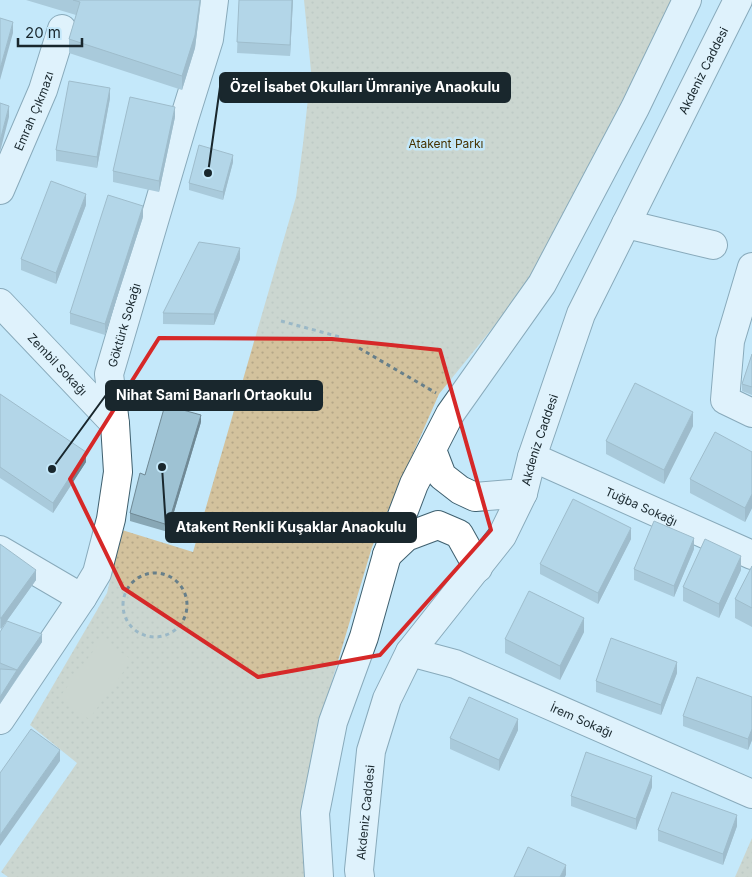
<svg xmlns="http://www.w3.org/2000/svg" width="752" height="877" viewBox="0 0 752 877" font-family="Inter,sans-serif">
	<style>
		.grass { fill: url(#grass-dots) }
		.pitch { fill: #d3c29d }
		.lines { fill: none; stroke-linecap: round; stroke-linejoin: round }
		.minor-casing { stroke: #3f606f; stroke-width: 30 }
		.major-casing { stroke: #3f606f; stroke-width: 30 }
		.path { stroke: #677f8a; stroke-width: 3; stroke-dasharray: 4 4; stroke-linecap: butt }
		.minor { stroke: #fff; stroke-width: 28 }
		.major { stroke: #fff; stroke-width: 28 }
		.wall { fill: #88a7b5 }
		.shaded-wall { fill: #6f8894 }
		.building { fill: #9ec2d3; stroke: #6f8894 }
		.marked { fill: none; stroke: #d62828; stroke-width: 4; stroke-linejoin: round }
		.labels { text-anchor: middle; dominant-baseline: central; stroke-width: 5; stroke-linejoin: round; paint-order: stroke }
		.street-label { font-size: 12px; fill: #19272d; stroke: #c4e8fa }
		.park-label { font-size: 12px; fill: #463200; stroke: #c4e8fa }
		.leader { fill: none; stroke: #19272d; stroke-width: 2 }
		.callout-dot { fill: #19272d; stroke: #c4e8fa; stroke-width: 2 }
		.callout { fill: #19272d; stroke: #19272d; stroke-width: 2 }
		.callout-label { font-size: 14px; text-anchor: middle; font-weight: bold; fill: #fff }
	</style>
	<defs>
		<pattern id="grass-dots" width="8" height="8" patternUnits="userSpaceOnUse" patternTransform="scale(1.25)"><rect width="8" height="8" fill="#d3c29d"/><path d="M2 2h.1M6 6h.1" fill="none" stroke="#b5a788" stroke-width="1.8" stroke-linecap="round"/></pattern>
	</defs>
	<rect width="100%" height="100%" fill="#c4e8fa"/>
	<path class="grass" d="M304,0H679L533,278L439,394L372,547L332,681L307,792L312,877H8L1,872L77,763L30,725L107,593L122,530L193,552L296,197L303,144L311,71Z
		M752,838V877H735Z"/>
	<path class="pitch" d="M102,639L132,660L89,719L59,698Z"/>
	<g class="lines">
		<g class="minor-casing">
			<g id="minor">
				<path id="s1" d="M0,190L43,90L62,29"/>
				<path d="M626,224L713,245"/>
				<path d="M752,267L730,341L725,400L752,413"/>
				<path id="s2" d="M0,303L115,424"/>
				<path id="s3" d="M532,457L752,555"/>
				<path d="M0,550L82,598"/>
				<path id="s4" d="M410,652L455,664L752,794"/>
				<path id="s5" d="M0,720L82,598L97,573L111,519L118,472L115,424L109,374L185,116L209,39L214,0"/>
			</g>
		</g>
		<g class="major-casing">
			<g id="major">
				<path d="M432,450L442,476L460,490L475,497L523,493"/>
				<path d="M387,555L406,537L438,525L459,534L478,568"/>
				<path d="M319,877L315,813L333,722L364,637L387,555L414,484L450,414L542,284L635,108L687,0"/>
				<path id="s6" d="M360,877L359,870L371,751L387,699L410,652L502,536L523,493L532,457L581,314L738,0"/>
			</g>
		</g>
		<path class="path" d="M281,321L340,337
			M359,348L436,393
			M123 605a32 32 0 1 1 64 0a32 32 0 1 1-64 0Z"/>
		<use href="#minor" class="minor"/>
		<use href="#major" class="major"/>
	</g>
	<path class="wall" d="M26,0H201L195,48L182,90L69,53V39L76,15Z
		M239,0H293L290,56L237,53Z
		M110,98L97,168L56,161V150Z
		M175,117L159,192L113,182V171Z
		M233,162L223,200L189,190V183Z
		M86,205L56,284L21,270V259Z
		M143,217L105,335L70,324V313Z
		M240,259L214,325L163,324V313Z
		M752,354V395L742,391V384Z
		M0,394L86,462L53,513L0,478Z
		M201,422L168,532L130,521V513L145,475Z
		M693,426L664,484L606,454V441Z
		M752,452V508L745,522L690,493V479Z
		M631,539L598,604L540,574V564Z
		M0,544L36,580L1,629L0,628Z
		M694,549L674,597L634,580V569Z
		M752,566V627L735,618V599Z
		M741,570L719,618L683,601V587Z
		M0,632L42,642L0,704Z
		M584,632L560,680L505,653V639Z
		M677,673L661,715L596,692V681Z
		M752,697V740L748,750L683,726V716Z
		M518,730L499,771L450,749V738Z
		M652,787L636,830L571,806V796Z
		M737,826L723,865L658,841V830Z"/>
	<path class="shaded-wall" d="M200,0H201L195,48L182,90V76Z
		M292,0H293L290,56V45Z
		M13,22V33L0,80V69Z
		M110,88V98L97,168V157Z
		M9,106V117L0,152V141Z
		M175,107V117L159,192V181Z
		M233,155V162L223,200V192Z
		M86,194V205L56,284V273Z
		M143,206V217L105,335V324Z
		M240,248V259L214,325V314Z
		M693,412V426L664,484V470Z
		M201,415V422L168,532V525Z
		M86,452V462L53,513V503Z
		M752,494V508L745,522V508Z
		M631,528V539L598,604V593Z
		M694,538V549L674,597V586Z
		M741,556V570L719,618V604Z
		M36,570V580L1,629V618Z
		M584,618V632L560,680V666Z
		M42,634V642L17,678V670Z
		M677,662V673L661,715V705Z
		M17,670V678L0,704V697Z
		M518,719V730L499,771V760Z
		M752,729V740L748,750V739Z
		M60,750V761L0,846V835Z
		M652,776V787L636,830V819Z
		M737,815V826L723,865V854Z
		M566,865V875L565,877H560Z"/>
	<path class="building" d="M73,0H200L195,35L182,76L69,39L80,2Z
		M239,0H292L290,45L237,42Z
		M0,18L13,22L0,69Z
		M69,81L110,88L97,157L56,150Z
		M130,97L175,107L159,181L113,171Z
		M0,103L9,106L0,141Z
		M199,145L233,155L223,192L189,183Z
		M51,181L86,194L56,273L21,259Z
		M108,195L143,206L105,324L70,313Z
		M199,242L240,248L214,314L163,313Z
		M752,354V387L742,384Z
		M635,383L693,412L664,470L606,441Z
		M0,394L86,452L53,503L0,467Z
		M165,405L201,415L168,525L130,513L140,473L145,475Z
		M715,432L752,452V494L745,508L690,479Z
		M573,499L631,528L598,593L540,564Z
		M654,521L694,538L674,586L634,569Z
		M705,539L741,556L719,604L683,587Z
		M0,544L36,570L1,618H0Z
		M752,566V608L735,599Z
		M529,591L584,618L560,666L505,639Z
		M7,621L42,634L17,670L0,663V632Z
		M611,638L677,662L661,705L596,681Z
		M0,669L17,670L0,697Z
		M697,677L752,697V729L748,739L683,716Z
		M469,697L518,719L499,760L450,738Z
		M31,729L60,750L0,835V773Z
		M586,752L652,776L636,819L571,796Z
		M672,792L737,815L723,854L658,830Z
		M528,847L566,865L560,877H514Z"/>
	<path d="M0 0H752V877H0ZM159,338L332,339L440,350L491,530L380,655L258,677L123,588L70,479Z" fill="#c4e8fa" fill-opacity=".55" fill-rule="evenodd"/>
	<path class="marked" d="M159,338L332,339L440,350L491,530L380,655L258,677L123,588L70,479Z"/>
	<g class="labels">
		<g class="street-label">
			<text stroke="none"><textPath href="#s6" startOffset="890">Akdeniz Caddesi</textPath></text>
			<text stroke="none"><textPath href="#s1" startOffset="86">Emrah Çıkmazı</textPath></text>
			<text stroke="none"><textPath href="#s5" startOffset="429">Göktürk Sokağı</textPath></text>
			<text stroke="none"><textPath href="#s2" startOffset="84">Zembil Sokağı</textPath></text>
			<text stroke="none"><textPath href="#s6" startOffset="485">Akdeniz Caddesi</textPath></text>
			<text stroke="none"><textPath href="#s3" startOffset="120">Tuğba Sokağı</textPath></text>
			<text stroke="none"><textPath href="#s4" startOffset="185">İrem Sokağı</textPath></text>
			<text stroke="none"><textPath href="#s6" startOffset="65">Akdeniz Caddesi</textPath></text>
		</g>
		<g class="park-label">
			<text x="446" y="143">Atakent Parkı</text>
		</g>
	</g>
	<path class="leader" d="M208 173L220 87M52 469L106 395M162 467L166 527"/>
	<g class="callout-dot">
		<circle cx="208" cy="173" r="5"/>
		<circle cx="52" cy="469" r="5"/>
		<circle cx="162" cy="467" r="5"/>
	</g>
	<g class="callout">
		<rect x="220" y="73" width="290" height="29" rx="5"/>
		<rect x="106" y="381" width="216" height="29" rx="5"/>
		<rect x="166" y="513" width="250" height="29" rx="5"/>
	</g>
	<g class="callout-label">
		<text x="365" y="92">Özel İsabet Okulları Ümraniye Anaokulu</text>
		<text x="214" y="400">Nihat Sami Banarlı Ortaokulu</text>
		<text x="291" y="532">Atakent Renkli Kuşaklar Anaokulu</text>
	</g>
	<path d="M18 38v8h64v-8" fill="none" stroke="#19272d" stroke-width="2.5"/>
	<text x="25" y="38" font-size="15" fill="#19272d" stroke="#c4e8fa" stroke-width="4" paint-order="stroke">20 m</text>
</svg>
